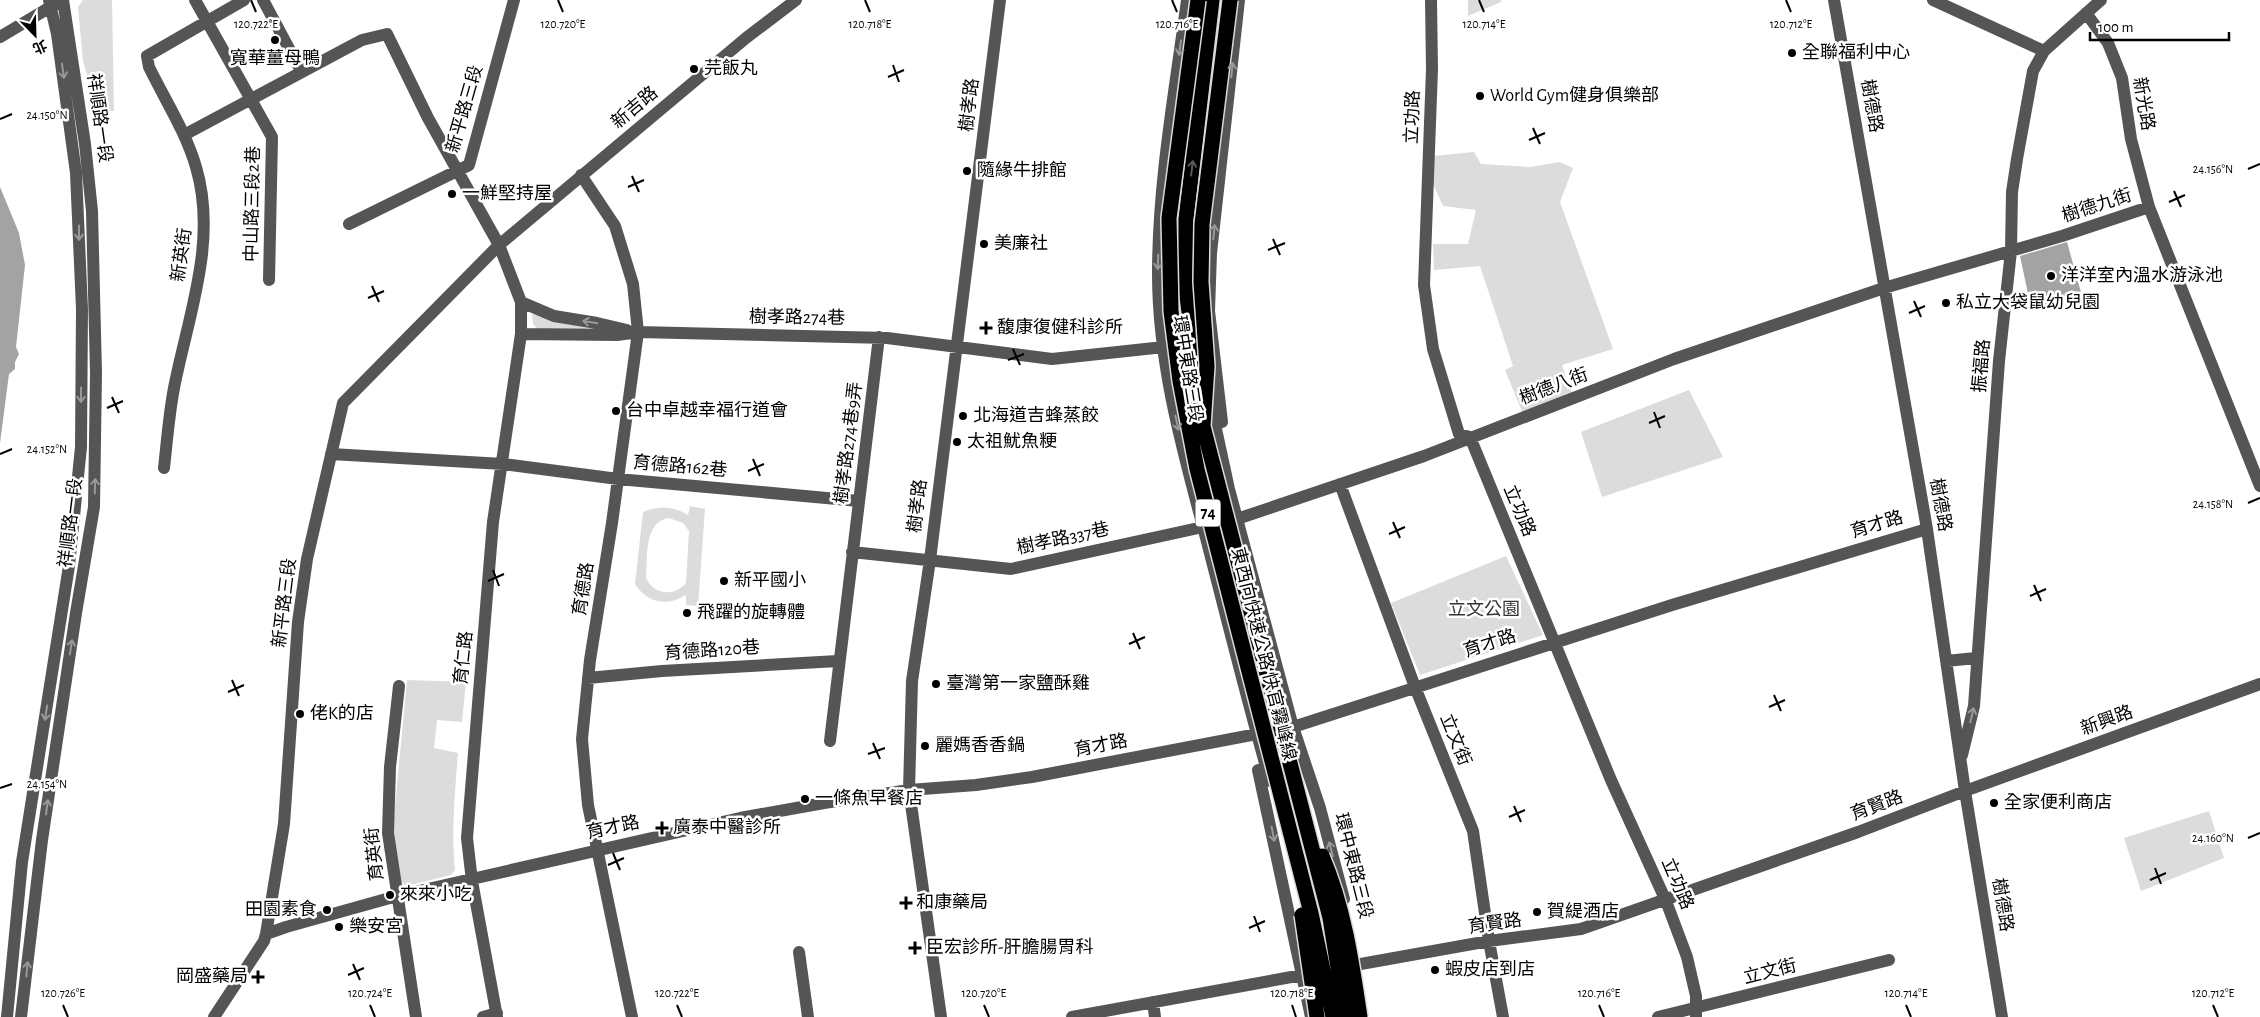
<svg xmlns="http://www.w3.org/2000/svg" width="2260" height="1017" viewBox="0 0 2260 1017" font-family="'Alegreya Sans','Noto Sans TC',sans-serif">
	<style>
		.green { fill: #dcdcdc; fill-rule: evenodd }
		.water { fill: #a3a3a3 }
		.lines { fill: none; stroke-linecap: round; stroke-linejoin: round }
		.highway-casing { stroke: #dbdbdb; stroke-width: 18 }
		.minor { stroke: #555; stroke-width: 12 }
		.highway { stroke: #000; stroke-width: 15 }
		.highway-bridge-casing { stroke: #dbdbdb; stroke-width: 18; stroke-linecap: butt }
		.highway-bridge { stroke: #000; stroke-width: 15 }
		.oneway { stroke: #999 }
		.oneway2 { stroke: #595959 }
		.ticks { fill: none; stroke: #000; stroke-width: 2 }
		.poi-dot { fill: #000; stroke: #fff; stroke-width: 2 }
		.labels { text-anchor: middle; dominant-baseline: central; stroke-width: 5; stroke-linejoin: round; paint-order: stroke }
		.shield { fill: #fff; stroke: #4c4c4c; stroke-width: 1 }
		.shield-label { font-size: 16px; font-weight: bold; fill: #000 }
		.poi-label { font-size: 18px; fill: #000; stroke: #fff; text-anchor: start }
		.street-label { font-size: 18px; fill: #000; stroke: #fff }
		.park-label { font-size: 18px; fill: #333; stroke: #fff }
		.ticks-label { font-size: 12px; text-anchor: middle; fill: #000; stroke: #fff; stroke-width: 5; stroke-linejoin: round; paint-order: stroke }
	</style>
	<rect width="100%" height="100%" fill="#fff"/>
	<path class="green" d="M83,0H112L114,111H98L83,61L78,7Z
		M1468,0H1501V2L1468,16Z
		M1474,152L1481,164L1530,167L1560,162L1573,168L1560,202L1613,349L1562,365L1573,396L1523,414L1505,370L1513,366L1480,266L1434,270L1433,244H1468L1476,210L1443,206L1433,184V156Z
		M532,314L607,329L539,330L533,324Z
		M1689,390L1723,457L1602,497L1581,432Z
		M690,506L705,509L698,606L686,605V595C667,607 647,603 635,584L643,512C659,505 673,506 688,515ZM669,518L683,523L689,531L686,583C674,597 654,595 646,578C648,558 643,522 669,518Z
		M1506,556L1543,635L1420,675L1391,603Z
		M407,680L466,682L462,722L437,720L434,748L458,753C455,792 451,831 455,870L451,875L406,886L401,882L393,828Z
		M2209,811L2224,858L2141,891L2124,838Z"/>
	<path class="water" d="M0,187L19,233L25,265L16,347L19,354L15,362V369L9,374L0,443Z
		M2067,242L2082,296L2081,297L2083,304L2067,308L2065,301L2030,311L2029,304L2030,303L2020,256Z"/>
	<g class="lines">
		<g class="highway-casing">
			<path id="highway" d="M1201,409L1185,280L1186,219L1212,0"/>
		</g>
		<path class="minor" d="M195,0L272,137L269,280
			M263,0L301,71
			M1187,0C1175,91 1158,182 1158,274C1158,364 1183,452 1206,538C1227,619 1247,700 1270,781
			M1431,0L1432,69L1424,285L1433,349L1459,434L1470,437L1611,780L1666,901L1687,957L1696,996V1017
			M1834,0L1927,529L1965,791L2002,1017
			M1933,0L2044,51
			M2086,13L2108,43L2122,78L2131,139L2149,207
			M0,37L57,3
			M184,135L362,40L387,34L428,118L499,245L521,302V334L493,522L467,838L472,881L497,1017
			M581,175L615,226L633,284L638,332L612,523L590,660L582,739L588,805L632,1017
			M349,224L469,165L514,0
			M521,302L554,316L597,323L627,330
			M521,334L617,335L638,332L887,338L1052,359L1164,347
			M1208,392L1229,489L1293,727L1320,808L1344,899
			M1222,422L1209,311L1211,253L1239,0
			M331,454L503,464L618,479L859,501
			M164,468C167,441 169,414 174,388C188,316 218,241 196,167C186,132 165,100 149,67L147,56L244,0
			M1340,484L1415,687L1473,831L1489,941L1503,1017
			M1237,519L1424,456L1674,359L1884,288L2062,236L2149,207L2260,486
			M852,552L1011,569L1203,527
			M1946,661L1976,658
			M588,678L662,671L838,661
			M399,686L390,767L388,833L416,1017
			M830,741L879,337
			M1962,755L1974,706L1999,361L2011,251L2012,192L2017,159L2033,71L2044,51L2101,0
			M1258,770L1311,1017
			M266,934L286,927L397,896L740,818L824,803L909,790L976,785L1032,777L1293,727L1672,605L1927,529
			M799,952L808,1017
			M1344,967L1489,941L1581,929L1858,832L1965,791L2260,684
			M1153,1002L1155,1017
			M7,1017L22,862L69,566L81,447L82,309L76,173L57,34L49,0
			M21,1017L42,840L76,613L94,507L96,373L92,211L85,144L63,0
			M214,1017L264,941L266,934L284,824L298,622L307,559L343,403L499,245L746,38L796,0
			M483,1017L497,1013
			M941,1017L909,790L912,681L930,560L1000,0
			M1072,1017L1319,972
			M1658,1017L1889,960"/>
		<use href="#highway" class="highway"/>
		<g class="highway-bridge-casing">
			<path id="highway-bridge" d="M1198,0L1169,218L1171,311L1180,381L1197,469L1311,913L1333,1017
				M1230,0L1202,224L1201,282L1207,366L1203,426L1330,918L1346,1017
				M1322,856C1344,907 1352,963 1360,1017
				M1302,915L1317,1017"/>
		</g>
		<use href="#highway-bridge" class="highway-bridge"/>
	</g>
	<defs><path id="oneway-shaft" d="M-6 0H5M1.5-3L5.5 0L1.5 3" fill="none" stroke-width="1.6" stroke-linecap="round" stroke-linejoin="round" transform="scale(1.25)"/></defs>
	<g class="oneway">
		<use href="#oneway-shaft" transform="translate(1180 48) rotate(97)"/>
		<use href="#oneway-shaft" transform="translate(1232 70) rotate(-84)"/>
		<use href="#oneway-shaft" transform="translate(63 71) rotate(82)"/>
		<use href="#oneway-shaft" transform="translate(1214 232) rotate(-84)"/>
		<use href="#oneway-shaft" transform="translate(79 233) rotate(90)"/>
		<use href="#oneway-shaft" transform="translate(1158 262) rotate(92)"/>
		<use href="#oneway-shaft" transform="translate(590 322) rotate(-171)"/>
		<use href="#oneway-shaft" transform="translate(81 395) rotate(90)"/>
		<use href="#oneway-shaft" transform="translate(1177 423) rotate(77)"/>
		<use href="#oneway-shaft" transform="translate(95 486) rotate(-88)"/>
		<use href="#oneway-shaft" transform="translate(71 647) rotate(-81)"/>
		<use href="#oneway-shaft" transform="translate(46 713) rotate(99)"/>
		<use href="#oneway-shaft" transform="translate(1972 715) rotate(-77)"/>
		<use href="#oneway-shaft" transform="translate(47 807) rotate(-82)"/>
		<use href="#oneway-shaft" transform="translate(1273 834) rotate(79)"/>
		<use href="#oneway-shaft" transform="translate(1331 849) rotate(-105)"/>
		<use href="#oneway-shaft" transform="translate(27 969) rotate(-85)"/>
	</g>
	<use class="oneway2" href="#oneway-shaft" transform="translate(1192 168) rotate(-83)"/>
	<path class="ticks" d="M251,0L256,12M558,0L563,12M865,0L870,12M1172,0L1177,12M1479,0L1484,12M1786,0L1791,12M893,65L899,82M888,77L904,70M0,119L12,114M1533,128L1540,144M1529,140L1545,133M2248,169L2260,164M632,176L639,192M628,187L644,180M2174,191L2181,207M2169,202L2185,195M1273,239L1280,255M1268,250L1285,243M372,286L379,302M368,298L384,291M1914,301L1921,317M1909,313L1925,306M1013,349L1020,365M1008,360L1024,354M112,397L119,413M107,408L123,401M1654,412L1660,428M1649,423L1665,416M0,454L12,449M753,459L760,476M748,471L764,464M2248,503L2260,498M1393,522L1400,538M1389,534L1405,527M493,570L499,586M488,581L504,574M2034,585L2041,601M2030,596L2046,589M1133,633L1140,649M1129,644L1145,637M232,680L239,696M228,692L244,685M1774,695L1781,711M1769,707L1785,700M873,743L880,759M868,754L885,748M0,788L12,784M1514,806L1521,822M1509,817L1525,810M2248,838L2260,833M613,853L620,870M608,865L624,858M2155,868L2161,884M2150,880L2166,873M1254,916L1260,932M1249,928L1265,921M353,964L360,980M348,975L364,968M63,1005L68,1017M370,1005L375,1017M677,1005L682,1017M984,1005L989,1017M1292,1005L1296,1017M1599,1005L1604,1017M1906,1005L1911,1017M2213,1005L2218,1017"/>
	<g class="poi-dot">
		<circle cx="275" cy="40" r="5"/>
		<circle cx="1792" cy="53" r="5"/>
		<circle cx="694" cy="69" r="5"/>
		<circle cx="1480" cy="96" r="5"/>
		<circle cx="967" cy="171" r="5"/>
		<circle cx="452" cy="194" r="5"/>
		<circle cx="984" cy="244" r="5"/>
		<circle cx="2051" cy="276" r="5"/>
		<circle cx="1946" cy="303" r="5"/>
		<path d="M983.5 320.5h5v5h5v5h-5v5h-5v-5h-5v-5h5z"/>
		<circle cx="616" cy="411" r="5"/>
		<circle cx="963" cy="416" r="5"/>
		<circle cx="957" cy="442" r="5"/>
		<circle cx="724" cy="581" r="5"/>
		<circle cx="687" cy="613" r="5"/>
		<circle cx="936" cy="684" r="5"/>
		<circle cx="300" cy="714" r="5"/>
		<circle cx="925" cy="746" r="5"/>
		<circle cx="805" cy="799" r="5"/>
		<circle cx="1994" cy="803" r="5"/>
		<path d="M659.5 820.5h5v5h5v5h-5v5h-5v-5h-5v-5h5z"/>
		<circle cx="390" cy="895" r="5"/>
		<path d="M903.5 895.5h5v5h5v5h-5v5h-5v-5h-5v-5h5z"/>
		<circle cx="327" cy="910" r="5"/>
		<circle cx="1537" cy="912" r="5"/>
		<circle cx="339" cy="927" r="5"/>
		<path d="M912.5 940.5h5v5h5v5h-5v5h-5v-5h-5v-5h5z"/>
		<circle cx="1435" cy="970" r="5"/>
		<path d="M255.5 969.5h5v5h5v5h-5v5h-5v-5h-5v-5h5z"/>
	</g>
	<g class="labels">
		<rect class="shield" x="1195.5" y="499.5" width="25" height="27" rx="4"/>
		<g class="shield-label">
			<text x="1208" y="513">74</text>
		</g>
		<g class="poi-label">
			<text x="1802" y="53">全聯福利中心</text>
			<text x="275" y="59" text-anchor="middle">寬華薑母鴨</text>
			<text x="704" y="69">芫飯丸</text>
			<text x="1490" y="96">World Gym健身俱樂部</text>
			<text x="977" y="171">隨緣牛排館</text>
			<text x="462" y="194">一鮮堅持屋</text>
			<text x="994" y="244">美廉社</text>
			<text x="2061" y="276">洋洋室內溫水游泳池</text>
			<text x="1956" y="303">私立大袋鼠幼兒園</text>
			<text x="997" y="328">馥康復健科診所</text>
			<text x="626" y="411">台中卓越幸福行道會</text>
			<text x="973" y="416">北海道吉蜂蒸餃</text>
			<text x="967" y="442">太祖魷魚粳</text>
			<text x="734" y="581">新平國小</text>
			<text x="697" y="613">飛躍的旋轉體</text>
			<text x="946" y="684">臺灣第一家鹽酥雞</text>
			<text x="310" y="714">佬K的店</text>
			<text x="935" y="746">麗媽香香鍋</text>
			<text x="815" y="799">一條魚早餐店</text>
			<text x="2004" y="803">全家便利商店</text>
			<text x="673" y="828">廣泰中醫診所</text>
			<text x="400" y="895">來來小吃</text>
			<text x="916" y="903">和康藥局</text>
			<text x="317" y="910" text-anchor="end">田園素食</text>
			<text x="1547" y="912">賀緹酒店</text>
			<text x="349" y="927">樂安宮</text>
			<text x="926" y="948">臣宏診所-肝膽腸胃科</text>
			<text x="1445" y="970">蝦皮店到店</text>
			<text x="248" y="977" text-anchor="end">岡盛藥局</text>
		</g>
		<g class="street-label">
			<text transform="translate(2143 104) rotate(80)">新光路</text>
			<text transform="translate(970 105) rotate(-83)">樹孝路</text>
			<text transform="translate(1871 106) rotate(80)">樹德路</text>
			<text transform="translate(635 108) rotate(-40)">新吉路</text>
			<text transform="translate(465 109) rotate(-74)">新平路三段</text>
			<text transform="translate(1413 117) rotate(-88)">立功路</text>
			<text transform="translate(99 118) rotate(82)">祥順路一段</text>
			<text transform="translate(253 204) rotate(-89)">中山路三段2巷</text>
			<text transform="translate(2097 206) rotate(-18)">樹德九街</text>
			<text transform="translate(182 255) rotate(-82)">新英街</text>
			<text transform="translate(797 318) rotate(1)">樹孝路274巷</text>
			<text transform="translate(1982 366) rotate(-85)">振福路</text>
			<text transform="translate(1187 369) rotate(81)">環中東路三段</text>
			<text transform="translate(1554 387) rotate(-21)">樹德八街</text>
			<text transform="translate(849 443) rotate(-83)">樹孝路274巷9弄</text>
			<text transform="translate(680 467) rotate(5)">育德路162巷</text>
			<text transform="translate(1940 505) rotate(80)">樹德路</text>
			<text transform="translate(918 506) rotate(-83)">樹孝路</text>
			<text transform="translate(1519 511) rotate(67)">立功路</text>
			<text transform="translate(71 523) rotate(-83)">祥順路一段</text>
			<text transform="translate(1877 525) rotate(-17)">育才路</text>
			<text transform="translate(1063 539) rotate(-12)">樹孝路337巷</text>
			<text transform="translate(584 589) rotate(-81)">育德路</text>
			<text transform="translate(285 603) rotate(-83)">新平路三段</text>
			<text transform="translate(1490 644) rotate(-18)">育才路</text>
			<text transform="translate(712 651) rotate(-4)">育德路120巷</text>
			<text transform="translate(1263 654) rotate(76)">東西向快速公路 快官霧峰線</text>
			<text transform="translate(464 658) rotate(-84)">育仁路</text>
			<text transform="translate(2107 721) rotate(-20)">新興路</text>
			<text transform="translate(1455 740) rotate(68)">立文街</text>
			<text transform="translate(1101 746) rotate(-11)">育才路</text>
			<text transform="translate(1877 806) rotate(-21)">育賢路</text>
			<text transform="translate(613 828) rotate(-12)">育才路</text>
			<text transform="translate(375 854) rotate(-96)">育英街</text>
			<text transform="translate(1353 866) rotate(76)">環中東路三段</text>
			<text transform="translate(1677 884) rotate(67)">立功路</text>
			<text transform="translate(2002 905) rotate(81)">樹德路</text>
			<text transform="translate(1495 924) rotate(-8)">育賢路</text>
			<text transform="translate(1770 972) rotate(-14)">立文街</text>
		</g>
		<g class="park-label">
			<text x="1484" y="610">立文公園</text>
		</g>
	</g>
	<g class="ticks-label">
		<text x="256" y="28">120.722°E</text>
		<text x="563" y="28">120.720°E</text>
		<text x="870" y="28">120.718°E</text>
		<text x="1177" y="28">120.716°E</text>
		<text x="1484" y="28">120.714°E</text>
		<text x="1791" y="28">120.712°E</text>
		<text x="47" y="119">24.150°N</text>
		<text x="2213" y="173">24.156°N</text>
		<text x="47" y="453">24.152°N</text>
		<text x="2213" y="508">24.158°N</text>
		<text x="47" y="788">24.154°N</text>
		<text x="2213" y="842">24.160°N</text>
		<text x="63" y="997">120.726°E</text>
		<text x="370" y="997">120.724°E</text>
		<text x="677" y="997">120.722°E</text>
		<text x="984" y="997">120.720°E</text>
		<text x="1292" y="997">120.718°E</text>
		<text x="1599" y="997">120.716°E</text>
		<text x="1906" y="997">120.714°E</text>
		<text x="2213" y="997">120.712°E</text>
	</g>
	<g transform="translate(35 35) rotate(157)" stroke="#ffffff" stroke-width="4" paint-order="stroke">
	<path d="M0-4L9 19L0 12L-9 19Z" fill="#000000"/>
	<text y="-8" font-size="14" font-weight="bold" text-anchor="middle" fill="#000000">北</text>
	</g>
	<path d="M2090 32v8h139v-8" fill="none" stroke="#000000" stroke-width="2.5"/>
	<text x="2098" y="32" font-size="15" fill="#000000" stroke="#ffffff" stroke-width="4" paint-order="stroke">100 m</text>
</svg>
